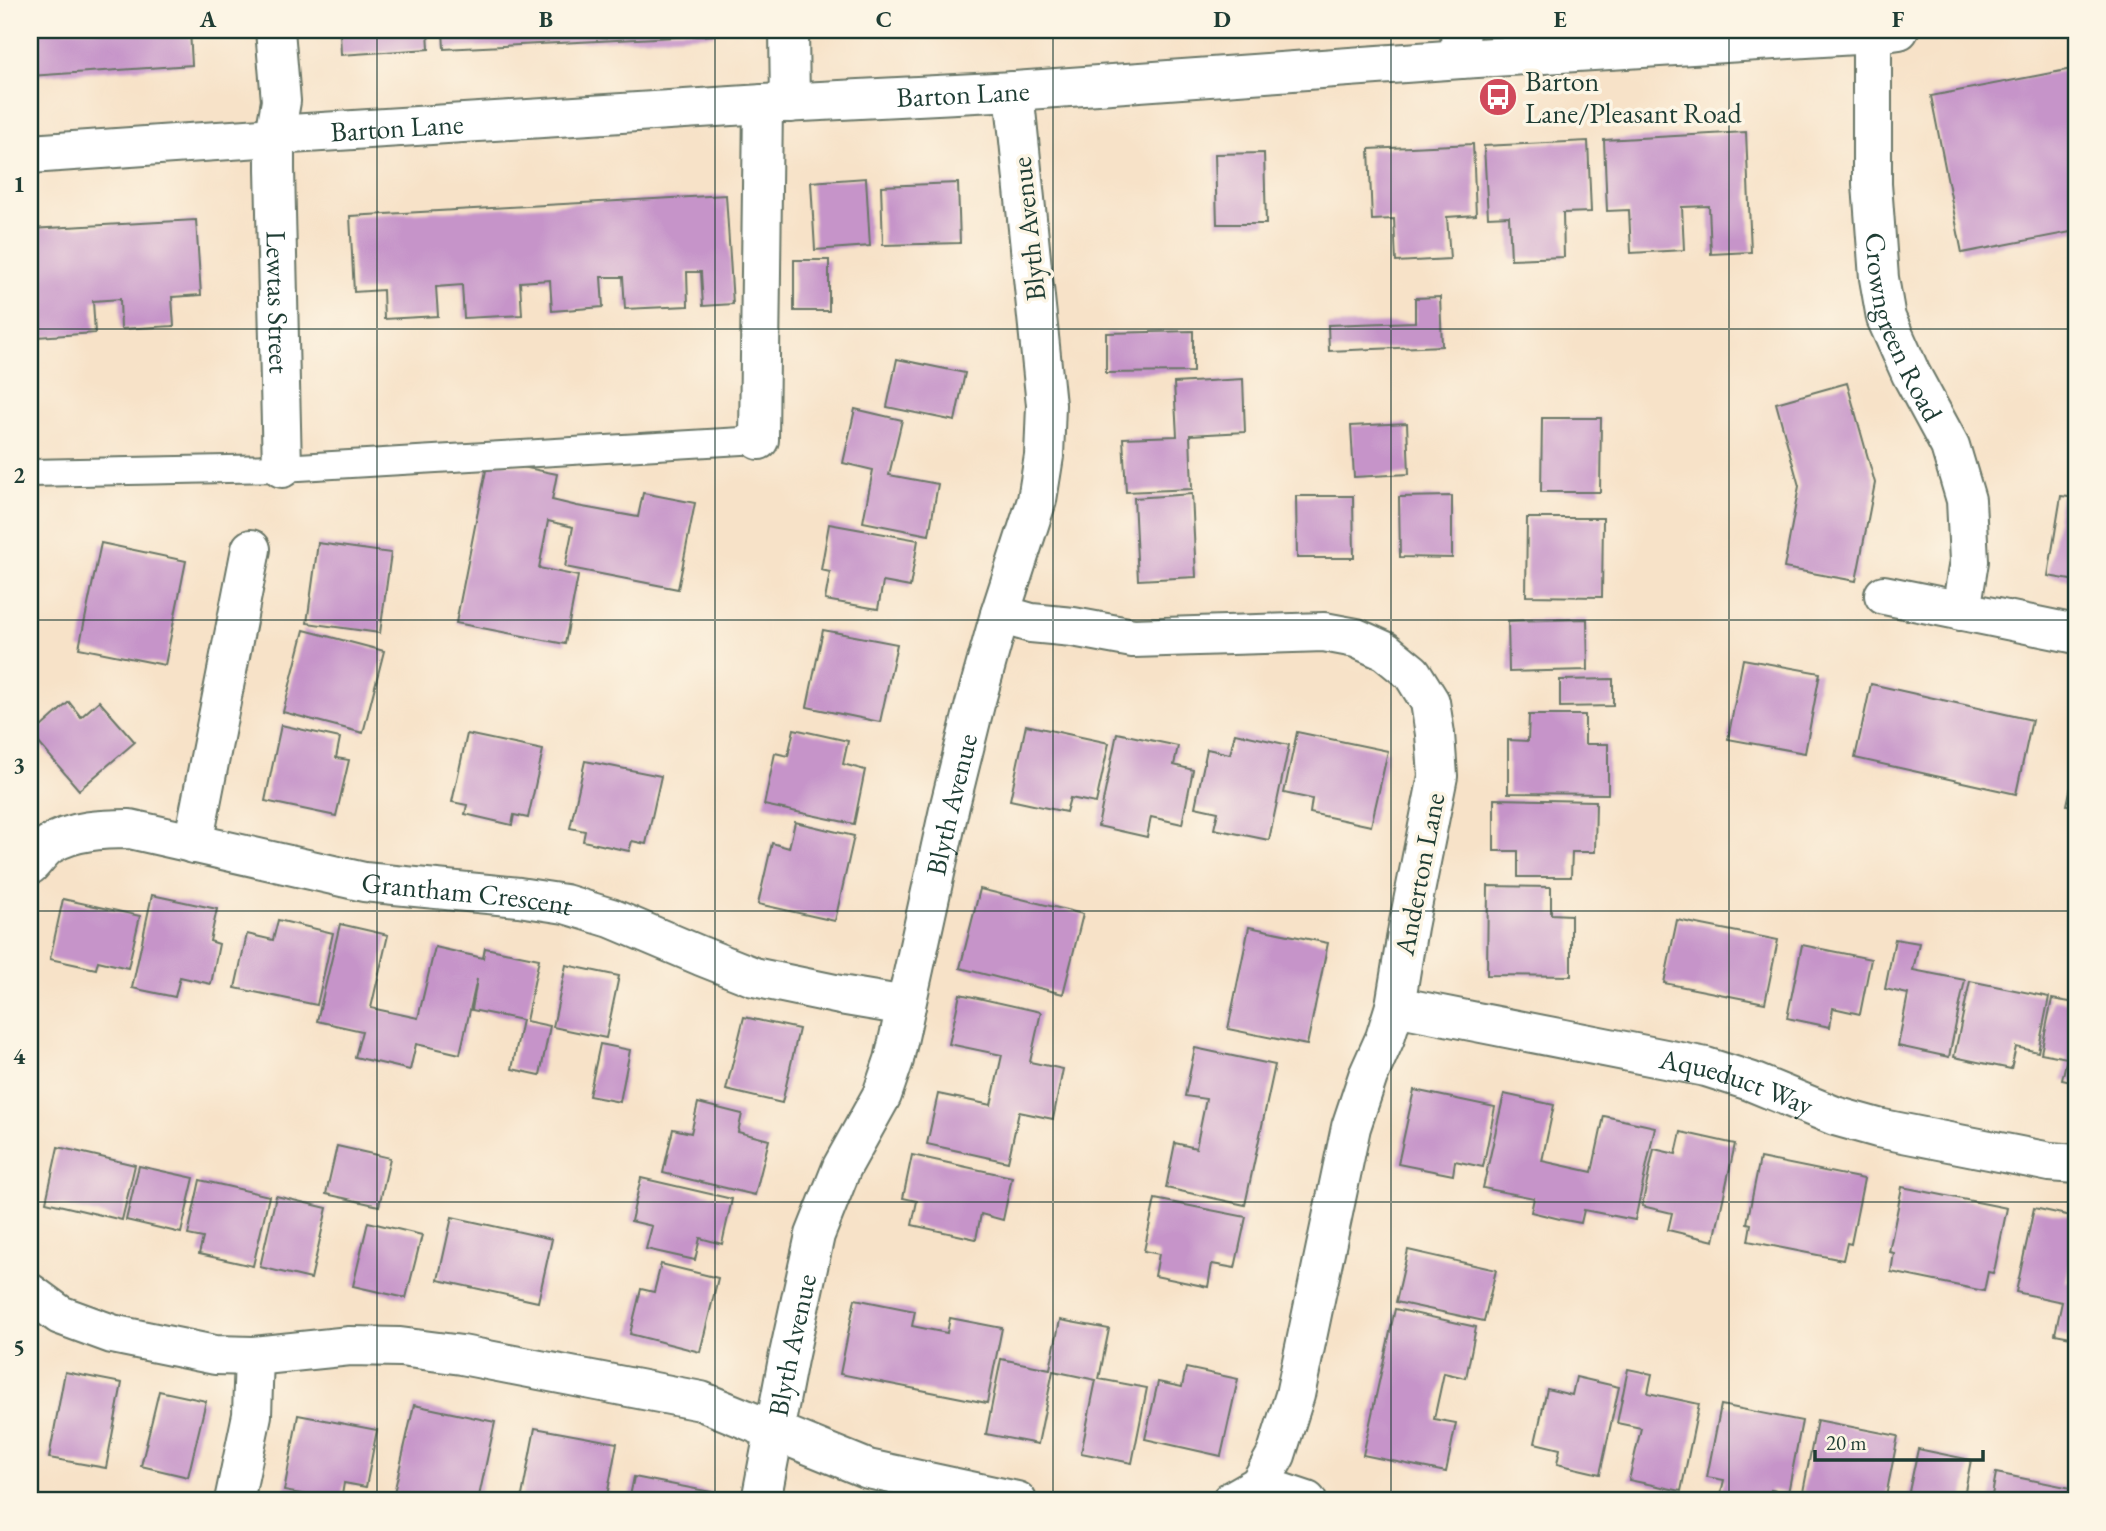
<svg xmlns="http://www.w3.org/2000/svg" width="2106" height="1531" viewBox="0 0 2106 1531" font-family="'EB Garamond',serif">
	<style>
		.building { fill: #c694c9 }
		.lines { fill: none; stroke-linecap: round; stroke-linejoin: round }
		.lane-casing { stroke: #6b7768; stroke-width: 30 }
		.street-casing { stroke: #6b7768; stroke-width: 42 }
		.secondary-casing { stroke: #6b7768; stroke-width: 42 }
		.lane { stroke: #fff; stroke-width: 26 }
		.street { stroke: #fff; stroke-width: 38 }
		.secondary { stroke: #fff; stroke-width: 38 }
		.grid { fill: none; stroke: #1f3d34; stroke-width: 2; stroke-opacity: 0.55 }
		.labels { text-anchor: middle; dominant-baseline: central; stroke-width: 7; stroke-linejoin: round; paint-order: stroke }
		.poi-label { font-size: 28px; fill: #1f3d34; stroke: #fcf5e5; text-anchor: start }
		.street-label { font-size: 28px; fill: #1f3d34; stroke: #fcf5e5 }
		.neatline { fill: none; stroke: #1f3d34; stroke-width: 2.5 }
		.grid-label { font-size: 23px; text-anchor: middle; font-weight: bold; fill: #1f3d34 }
	</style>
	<rect width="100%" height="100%" fill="#fcf5e5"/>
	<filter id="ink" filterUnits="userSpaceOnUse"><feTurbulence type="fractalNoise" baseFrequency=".0143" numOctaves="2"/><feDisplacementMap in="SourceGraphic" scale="14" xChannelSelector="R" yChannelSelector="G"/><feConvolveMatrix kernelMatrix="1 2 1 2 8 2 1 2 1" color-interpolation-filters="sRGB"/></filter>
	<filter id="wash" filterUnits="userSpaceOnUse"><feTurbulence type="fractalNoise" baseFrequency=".00686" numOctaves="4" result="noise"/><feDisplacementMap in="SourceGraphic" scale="28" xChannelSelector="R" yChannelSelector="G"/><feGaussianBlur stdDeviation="1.57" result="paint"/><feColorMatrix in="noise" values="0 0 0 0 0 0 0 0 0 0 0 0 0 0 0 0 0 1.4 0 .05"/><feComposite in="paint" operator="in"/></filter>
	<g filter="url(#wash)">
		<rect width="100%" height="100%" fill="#f7e2c8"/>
		<g id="blocks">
			<path class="building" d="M30,30H190L192,65L30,76Z
				M340,30H428L429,49L341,55Z
				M443,30H714V35L444,49Z
				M2072,69L2076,88V231L1962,253L1931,96Z
				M1746,132L1751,252L1711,254L1709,206L1682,207L1684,250L1631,253L1629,210L1607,211L1604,140Z
				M1588,141L1591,212L1563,213L1564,257L1511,259L1509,216L1488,217L1484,146Z
				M1473,144L1476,215L1447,217L1450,259L1396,262L1394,219L1372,220L1369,149Z
				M1264,153L1266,224H1217L1215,154Z
				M866,178L870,246L815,250L811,182Z
				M958,183L960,243L883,245L881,186Z
				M726,195L733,304L703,306L701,272H687L688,306L625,309L623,277H601L603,307L552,311L550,280L520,282L522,315L464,318L462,285L436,287L438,316L384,319L383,290L354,292L350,216Z
				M196,220L201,295L172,297L174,326L121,329L120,299L93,301L95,333L37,337L35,305H30V229Z
				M794,260H829V311H794Z
				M1440,297L1442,346L1329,351L1328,325L1415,322V298Z
				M1193,331V372L1106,373V333Z
				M897,359L965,373L955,421L887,407Z
				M1243,379L1245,432L1190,435L1192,489L1126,492L1123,438L1177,436L1174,383Z
				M1847,383L1875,483L1856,581L1784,568L1799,486L1776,403Z
				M855,409L902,420L889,475L938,484L929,535L863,522L873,470L843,463Z
				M1542,418H1601L1600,492H1541Z
				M1407,423L1409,474L1354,477L1351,426Z
				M488,460L557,474L552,500L577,506L638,517L643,493L695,503L678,589L565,567L573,527L548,521L539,568L578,576L565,644L456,623Z
				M1192,494L1196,577L1138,580L1134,498Z
				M1296,496H1353L1354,558H1297Z
				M1452,496V558L1400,557L1399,497Z
				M2061,496L2076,498V581L2048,576Z
				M1527,518H1603L1602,597L1526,596Z
				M829,524L918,540L910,587L883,582L878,609L825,600L830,572L821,570Z
				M101,543L186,561L165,665L79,648Z
				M318,543L391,553L380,633L307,623Z
				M1587,619L1588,670L1509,672L1508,621Z
				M304,630L384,651L363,733L283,712Z
				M823,630L897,644L880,722L807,707Z
				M1743,659L1820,673L1805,753L1728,739Z
				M1613,679V706L1560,707V680Z
				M1871,684L2032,720L2016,794L1855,758Z
				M99,701L135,742L79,790L32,735L69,702L81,717Z
				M1529,715H1585V744H1608V794L1508,793V740L1528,741Z
				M281,725L340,738L336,758L349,760L336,816L265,801Z
				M1026,725L1109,743L1096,803L1070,798L1066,812L1010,800Z
				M794,729L848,741L843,764L865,770L854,824L764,805L775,753L788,756Z
				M1297,732L1388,751L1371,826L1310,813L1312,799L1284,793Z
				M1117,733L1178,746L1174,765L1193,770L1182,824L1151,817L1147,837L1098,826Z
				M1235,733L1289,745L1269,840L1214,829L1218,812L1195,807L1207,749L1230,754Z
				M467,734L543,750L528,818L514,815L512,825L465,814L467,805L452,802Z
				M585,761L661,776L646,844L632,841L629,851L583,841L585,831L570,828Z
				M2075,768L2076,769V807L2067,805Z
				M1494,799L1596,801L1595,852H1572L1571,877H1518V851H1494Z
				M795,822L854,836L835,921L758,904L772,843L789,848Z
				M1488,886L1551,887V914L1571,915V976L1487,975Z
				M980,889L1083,914L1063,994L960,968Z
				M152,895L217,909L210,941L219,944L211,984L180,977L175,997L132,988Z
				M63,899L140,916L128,968L98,961L96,969L50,959Z
				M278,920L333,933L317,1005L235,988L247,934L273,940Z
				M1677,920L1778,940L1765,1003L1664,983Z
				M340,924L388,935L371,1008L418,1018L435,947L483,958L485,948L539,959L526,1021L550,1026L540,1075L512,1069L522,1020L472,1010L477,979L460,1054L416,1044L410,1070L355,1057L362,1031L317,1021Z
				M1249,927L1328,943L1307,1045L1228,1029Z
				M1895,939L1919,943L1913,970L1965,980L1949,1057L1898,1046L1908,994L1885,989Z
				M1802,945L1871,959L1860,1014L1833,1008L1830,1027L1787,1018Z
				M566,965L619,976L606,1038L553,1027Z
				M1970,981L2049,997L2038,1052L2016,1047L2011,1069L1954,1057Z
				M960,994L1041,1012L1030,1062L1063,1069L1053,1119L1019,1112L1008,1162L927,1144L938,1094L991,1105L1002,1055L949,1044Z
				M2052,999L2076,1003V1083L2062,1080L2067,1058L2041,1053Z
				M744,1017L799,1029L782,1103L726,1090Z
				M600,1044L630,1050L620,1102L589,1096Z
				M1195,1048L1275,1065L1245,1205L1166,1188L1175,1143L1196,1148L1206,1099L1185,1096Z
				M1414,1090L1495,1107L1483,1167L1455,1161L1453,1175L1398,1164Z
				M1504,1094L1554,1105L1542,1161L1592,1172L1604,1116L1655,1127L1635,1220L1584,1210L1581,1223L1560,1219L1531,1212L1534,1198L1483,1188Z
				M698,1103L742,1114L738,1132L769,1140L755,1195L663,1173L673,1129L691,1133Z
				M1681,1132L1735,1144L1714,1241L1668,1230L1672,1213L1642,1206L1654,1149L1676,1154Z
				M337,1146L390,1158L379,1206L326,1194Z
				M58,1147L135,1165L122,1220L46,1202Z
				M912,1155L1012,1177L1003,1220L981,1214L976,1239L912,1225L917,1201L903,1198Z
				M1760,1158L1864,1179L1851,1244L1847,1243L1843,1260L1748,1241L1751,1224L1747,1223Z
				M139,1166L194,1178L181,1233L126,1220Z
				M641,1178L732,1199L722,1244L700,1238L695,1260L646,1249L652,1226L631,1221Z
				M200,1180L269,1196L253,1266L199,1254L203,1238L188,1235Z
				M1902,1187L2007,1208L1995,1267L1993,1273L1988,1272L1984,1291L1891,1272L1894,1253L1889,1252Z
				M276,1196L327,1208L311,1279L260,1267Z
				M1155,1199L1246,1217L1235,1268L1212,1264L1208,1287L1155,1276L1159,1254L1144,1251Z
				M2034,1208L2076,1217V1236L2066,1282L2076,1284V1338L2055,1334L2062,1302L2016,1292Z
				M452,1217L552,1239L538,1302L438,1280Z
				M368,1222L422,1235L406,1298L353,1286Z
				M1408,1250L1496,1270L1484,1321L1396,1302Z
				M661,1264L718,1278L700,1352L630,1334L641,1289L654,1292Z
				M855,1299L915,1311L912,1326L947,1333L950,1318L1002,1328L987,1403L840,1374Z
				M1395,1309L1476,1327L1466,1378L1444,1373L1434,1419L1456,1423L1446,1472L1363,1455Z
				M1060,1320L1109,1329L1099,1379L1147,1388L1132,1463L1081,1453L1096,1380L1053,1371L1038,1444L986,1434L1001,1359L1050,1369Z
				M1186,1368L1238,1379L1221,1456L1145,1439L1158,1382L1182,1387Z
				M1628,1369L1652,1374L1648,1393L1699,1404L1681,1491L1629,1480L1641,1428L1617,1423Z
				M65,1372L122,1383L106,1468L49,1458Z
				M1576,1377L1619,1387L1600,1474L1557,1464L1560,1449L1535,1443L1547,1389L1572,1395Z
				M159,1391L206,1401L188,1477L141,1466Z
				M414,1405L495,1422L478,1501H435L394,1493Z
				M1721,1405L1802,1421L1788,1493L1771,1490L1769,1501L1745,1498L1721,1493L1724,1480L1707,1477Z
				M298,1415L377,1430L366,1487L344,1483L341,1501L284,1491Z
				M1817,1420L1898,1436L1885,1501H1819L1820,1496L1803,1492Z
				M535,1428L617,1443L606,1501H521Z
				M1918,1449L1971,1460L1963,1501H1907Z
				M1996,1473L2076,1489L2073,1501H1991Z
				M634,1477L711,1492L709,1501H629Z"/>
		</g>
	</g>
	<g filter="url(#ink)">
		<use href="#blocks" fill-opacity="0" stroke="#6b7768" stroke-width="2"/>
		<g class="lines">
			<g class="lane-casing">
				<path id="lane" d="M30,473L282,468L759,440"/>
			</g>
			<g class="street-casing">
				<g id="street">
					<path id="s1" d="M275,30L281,101L275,135V169L282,468"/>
					<path d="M789,30L790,103"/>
					<path d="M1460,30L1461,59"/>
					<path id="s2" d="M1872,34V184L1879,278L1886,318L1911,374L1950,446L1966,500L1969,561L1961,611"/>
					<path d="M759,440L763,104"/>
					<path d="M1884,595L2076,634"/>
					<path d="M1000,614L1031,623L1073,627L1133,638L1324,632L1356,638L1385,651L1412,673L1430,702L1435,734L1438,776L1408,927L1395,1006L1385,1038L1368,1076L1351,1127L1295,1395L1276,1455L1259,1485"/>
					<path d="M193,844L251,549"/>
					<path id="s3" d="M30,865C36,859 42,850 49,845C72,830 104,829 130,829L364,882L519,897L565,904L611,918L701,956L754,977L840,995L906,1006"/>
					<path id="s4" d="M1395,1006L1706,1067L1750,1081L1835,1116L1878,1128L2050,1162L2076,1164"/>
					<path d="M30,1293L60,1315L112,1334L215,1355L254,1356L350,1346L400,1347L462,1355L701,1401L868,1469L1017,1501"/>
					<path d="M234,1501L252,1415L254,1356"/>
					<path id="s5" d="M761,1501L788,1359L815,1235L842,1167L882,1095L894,1060L950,805L975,704L1000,614L1037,500L1044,456L1046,405L1014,91"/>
					<path d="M1231,1501L1259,1485L1307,1501"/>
				</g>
			</g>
			<g class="secondary-casing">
				<g id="secondary">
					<path id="s6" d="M30,154L274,137L275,135L763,104L1014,91L1461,59L1872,34L1899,30"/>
				</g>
			</g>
			<use href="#lane" class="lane"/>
			<use href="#street" class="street"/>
			<use href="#secondary" class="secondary"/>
		</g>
	</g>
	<path class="grid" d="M377,30V1501M715,30V1501M1053,30V1501M1391,30V1501M1729,30V1501M30,329H2076M30,620H2076M30,911H2076M30,1202H2076"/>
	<defs>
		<g id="bus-disc" transform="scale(2.0125)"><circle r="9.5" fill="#d1495b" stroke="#fcf5e5"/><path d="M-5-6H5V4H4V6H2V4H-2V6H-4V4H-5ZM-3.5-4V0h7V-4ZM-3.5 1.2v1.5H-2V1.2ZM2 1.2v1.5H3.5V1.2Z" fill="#fff"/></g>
	</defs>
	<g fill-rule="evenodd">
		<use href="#bus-disc" x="1498" y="97"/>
	</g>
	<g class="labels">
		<g class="poi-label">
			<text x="1525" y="81">Barton<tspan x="1525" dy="32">Lane/Pleasant Road</tspan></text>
		</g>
		<g class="street-label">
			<text stroke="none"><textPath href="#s6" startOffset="936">Barton Lane</textPath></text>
			<text stroke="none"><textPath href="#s6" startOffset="369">Barton Lane</textPath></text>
			<text transform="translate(1028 229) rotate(-96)">Blyth Avenue</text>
			<text stroke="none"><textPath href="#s1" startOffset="273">Lewtas Street</textPath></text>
			<text stroke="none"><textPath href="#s2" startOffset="298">Crowngreen Road</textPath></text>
			<text stroke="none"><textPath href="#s5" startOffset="726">Blyth Avenue</textPath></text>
			<text transform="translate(1419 874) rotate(-79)">Anderton Lane</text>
			<text stroke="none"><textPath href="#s3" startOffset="455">Grantham Crescent</textPath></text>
			<text stroke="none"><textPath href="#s4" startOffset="350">Aqueduct Way</textPath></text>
			<text stroke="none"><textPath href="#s5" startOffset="159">Blyth Avenue</textPath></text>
		</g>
	</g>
	<rect width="2106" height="1531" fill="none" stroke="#fcf5e5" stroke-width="77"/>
	<path d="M1815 1450v10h168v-10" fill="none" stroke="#1f3d34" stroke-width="3.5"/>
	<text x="1826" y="1450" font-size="21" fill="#1f3d34" stroke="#fcf5e5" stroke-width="5" paint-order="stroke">20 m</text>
	<rect x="38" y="38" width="2030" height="1454" class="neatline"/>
	<g class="grid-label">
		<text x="208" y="27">A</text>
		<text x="546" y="27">B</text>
		<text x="884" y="27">C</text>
		<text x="1222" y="27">D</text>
		<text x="1560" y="27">E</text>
		<text x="1898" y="27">F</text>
		<text x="19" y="192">1</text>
		<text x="19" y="483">2</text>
		<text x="19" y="773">3</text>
		<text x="19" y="1064">4</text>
		<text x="19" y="1355">5</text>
	</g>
</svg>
